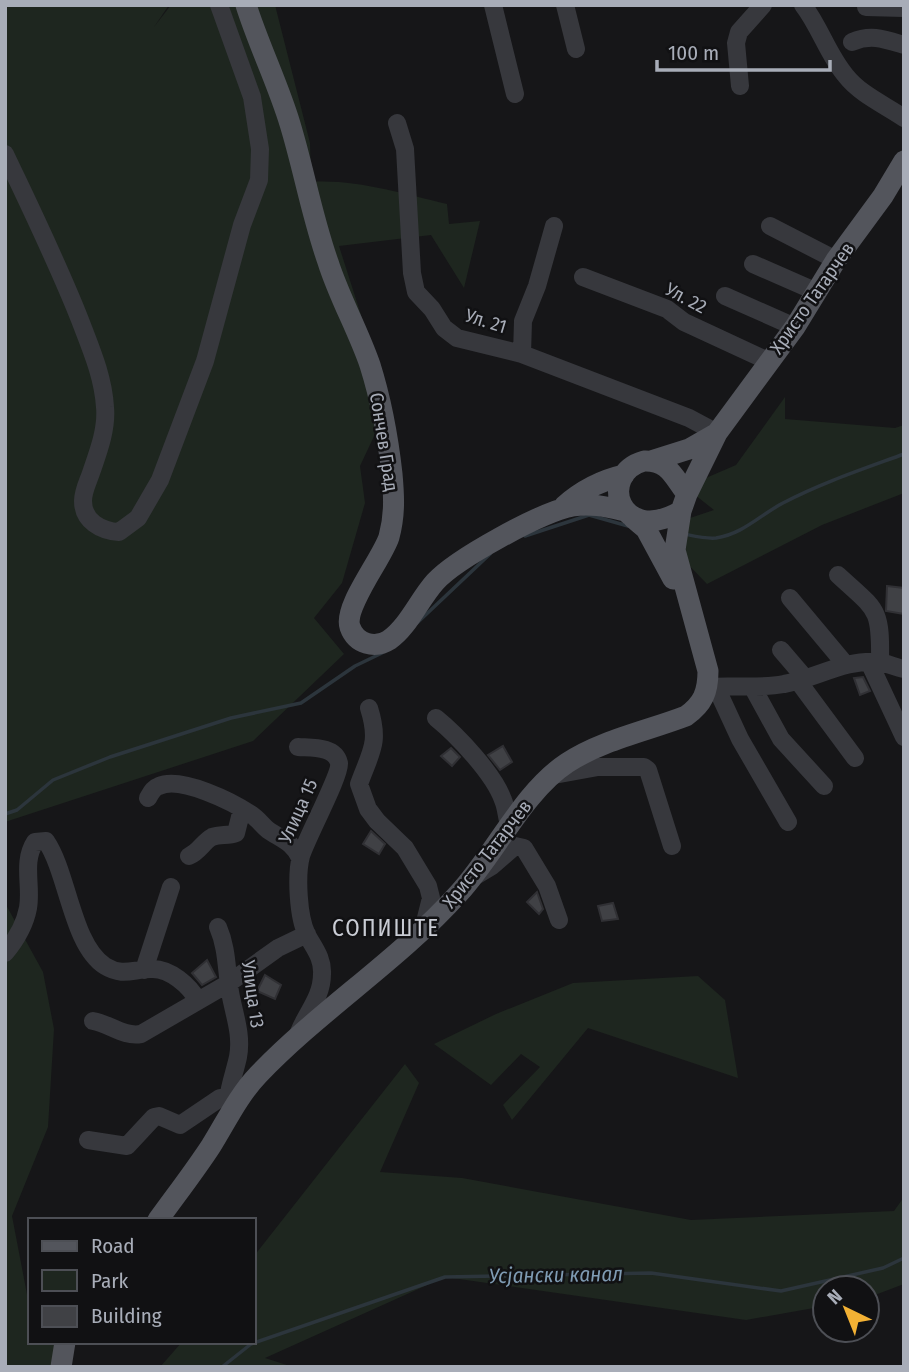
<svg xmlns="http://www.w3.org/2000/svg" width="909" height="1372" viewBox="0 0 909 1372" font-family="'Fira Sans Condensed',sans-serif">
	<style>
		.green { fill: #1e261f }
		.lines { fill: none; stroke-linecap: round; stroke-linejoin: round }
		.stream { stroke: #2c353c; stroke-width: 3.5 }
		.building { fill: #404145; stroke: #303034; stroke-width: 2 }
		.minor { stroke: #37383d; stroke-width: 18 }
		.major { stroke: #53555c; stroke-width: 21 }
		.labels { text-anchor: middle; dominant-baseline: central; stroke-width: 5; stroke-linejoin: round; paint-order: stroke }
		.street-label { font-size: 19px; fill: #a8adb8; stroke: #111113 }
		.water-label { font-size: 21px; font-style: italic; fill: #7f9bb3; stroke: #111113 }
		.quarter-label { font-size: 23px; letter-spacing: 2px; fill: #c9ccd4; stroke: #111113 }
	</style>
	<rect width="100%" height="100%" fill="#161618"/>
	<path class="green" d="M5,5H169L154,27L171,5H275L310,143L311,182C356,179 403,194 447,204L449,224L480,221L464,288L431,235L339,246L375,359L376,432L360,466L365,503L342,583L314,618L344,654L253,741L5,822Z
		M785,397V419L895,428L904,425V493L822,525L707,584L679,555L684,520L714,510L685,487L736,465Z
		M5,903L43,972L54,1029L48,1127L12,1216L30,1310V1342H51L73,1367H5Z
		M698,976L725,1000L738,1078L588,1028L512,1120L503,1105L540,1067L521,1054L491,1085L434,1044L496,1014L573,983Z
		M405,1064L419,1083L380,1172L462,1178L691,1220L894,1211L904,1197V1284L867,1298V1288H825V1306L746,1320L445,1277L265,1358L293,1367H160L182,1342H254V1256Z"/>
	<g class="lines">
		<path class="stream" d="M684,534C694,536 706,539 716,538C743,534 760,515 783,503C821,483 863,469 904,454
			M525,536L589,515L628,526
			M417,623L490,554
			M5,814L17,810L53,780L110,757L231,718L301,703L355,666L382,653
			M222,1367L251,1344L445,1277L651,1273L781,1291L883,1268L904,1258"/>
	</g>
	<path class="building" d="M887,586L904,588V614L886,611Z
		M863,677L870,691L860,695L854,678Z
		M503,746L512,762L500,770L488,755Z
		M451,748L460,757L452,766L441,756Z
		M371,831L385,844L379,854L363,844Z
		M537,892L543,909L539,914L527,902Z
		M613,903L618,919L602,921L598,906Z
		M207,960L216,977L202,985L192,973Z
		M265,975L281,985L275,999L257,991Z"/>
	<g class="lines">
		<path class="minor" d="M493,5L515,94
			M565,5L576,49
			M803,5C820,27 828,55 846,76C860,94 885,105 904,118
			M866,7L904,8
			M852,42C871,34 884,39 904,45
			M740,86L736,43L739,32L763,5
			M397,123L405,149L412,273L416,292L432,309L444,328L457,338L522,354L689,418L717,433
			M5,154C31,209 58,264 80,320C91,349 103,376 105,407C107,428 99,450 92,470C89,480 83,490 83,501C83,521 101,531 119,532L138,518L160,480L205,361L242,225L259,180L260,149L252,97L219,5
			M770,226L836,260
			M753,264L817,292
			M583,277L667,309L684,322L768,361
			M725,296L795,327
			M522,354L523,321L537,286L554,226
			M838,575C877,611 881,607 880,662
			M790,598L846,665
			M781,650L805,678
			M869,662L904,737
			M798,681L855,758
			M708,687C733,685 758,689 784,684C815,679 845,659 878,662C886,663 895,667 904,669
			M716,687L740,739L788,822
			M753,688L781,739L824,786
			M369,708C380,743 371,751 359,784L368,809L377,821L405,848L428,886L431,898L423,930
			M436,718C457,735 494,774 503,800C507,809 506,817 510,827
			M298,747C312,748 335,746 339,763C341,774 306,839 301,856C296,875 298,917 307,935C314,948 323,958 322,974C322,997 307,1012 299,1032
			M554,775L598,767H644L648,770L672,846
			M148,798C151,793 153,788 159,786C181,776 233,802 252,815C258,819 262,825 268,830C281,839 293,842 300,858
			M189,856C199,852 203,842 212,837C220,834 228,836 236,833L242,809
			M477,875L492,866L515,846L524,848L547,886L559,920
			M218,927C228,950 226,973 231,997C235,1017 242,1036 238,1057C235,1071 230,1084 228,1099L234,1105
			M5,953C15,941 25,924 28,908C32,886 22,862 35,842L46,841C68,873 72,945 105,966C123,977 133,969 151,969C170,968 190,986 198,1001
			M144,970L171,887
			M93,1021C110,1024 123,1037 141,1034L229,983L278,948L307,934
			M88,1140L127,1146L154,1117L159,1116L180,1125L220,1098L228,1099"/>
		<path class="major" d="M246,5C259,46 278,84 290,124C304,170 312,217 328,262C339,297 358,330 370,365C381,400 388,438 392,474C394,496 395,515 389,537C382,559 343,607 350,627C356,644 375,649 389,640C408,627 419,600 435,582C456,559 541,512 573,506C591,503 607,507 625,511
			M644,461C669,460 674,478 687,494L681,511C619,547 597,474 644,461Z
			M651,461L689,449L717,433
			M687,494L717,433L795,327L836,260L883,196L904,161
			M564,506C581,491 602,480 624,475
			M633,518L646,529L673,579
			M158,1220C176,1195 194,1172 211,1146C226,1122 238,1096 258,1075C320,1010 398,961 459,893C495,854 523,792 567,763C602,740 647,731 686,716C703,704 708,692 708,671L675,550L681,511
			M61,1367L65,1342"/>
	</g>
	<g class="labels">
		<g class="street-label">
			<text transform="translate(686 298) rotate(28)">Ул. 22</text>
			<text transform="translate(812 298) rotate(-55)">Христо Татарчев</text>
			<text transform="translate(486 321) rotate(17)">Ул. 21</text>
			<text transform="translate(384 442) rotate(81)">Сончев Град</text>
			<text transform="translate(298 811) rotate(-66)">Улица 15</text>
			<text transform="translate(487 854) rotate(-52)">Христо Татарчев</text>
			<text transform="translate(253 994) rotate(82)">Улица 13</text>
		</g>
		<g class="water-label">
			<text transform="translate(556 1275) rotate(-1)">Усјански канал</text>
		</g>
		<g class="quarter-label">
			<text x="386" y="928">СОПИШТЕ</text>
		</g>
	</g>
	<rect width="909" height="1372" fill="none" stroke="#a8adb8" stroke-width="14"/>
	<rect x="28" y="1218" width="228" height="126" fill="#111113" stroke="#4d4f55" stroke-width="2"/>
	<rect x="42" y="1241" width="35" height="10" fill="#53555c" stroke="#4d4f55" stroke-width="2"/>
	<text x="91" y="1253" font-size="21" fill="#a8adb8">Road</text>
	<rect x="42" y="1270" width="35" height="21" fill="#1e261f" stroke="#4d4f55" stroke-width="2"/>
	<text x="91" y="1288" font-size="21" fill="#a8adb8">Park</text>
	<rect x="42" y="1306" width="35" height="21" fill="#404145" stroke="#4d4f55" stroke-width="2"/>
	<text x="91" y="1323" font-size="21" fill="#a8adb8">Building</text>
	<g transform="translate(846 1309) rotate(317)"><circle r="33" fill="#111113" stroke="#4d4f55" stroke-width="2"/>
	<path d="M0-5L12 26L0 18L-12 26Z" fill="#f2b134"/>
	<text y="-10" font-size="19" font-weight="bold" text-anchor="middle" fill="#a8adb8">N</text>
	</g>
	<path d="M657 60v10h173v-10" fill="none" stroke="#a8adb8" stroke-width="3.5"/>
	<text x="668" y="60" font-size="21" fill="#a8adb8" stroke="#111113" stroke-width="5" paint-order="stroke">100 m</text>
</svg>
